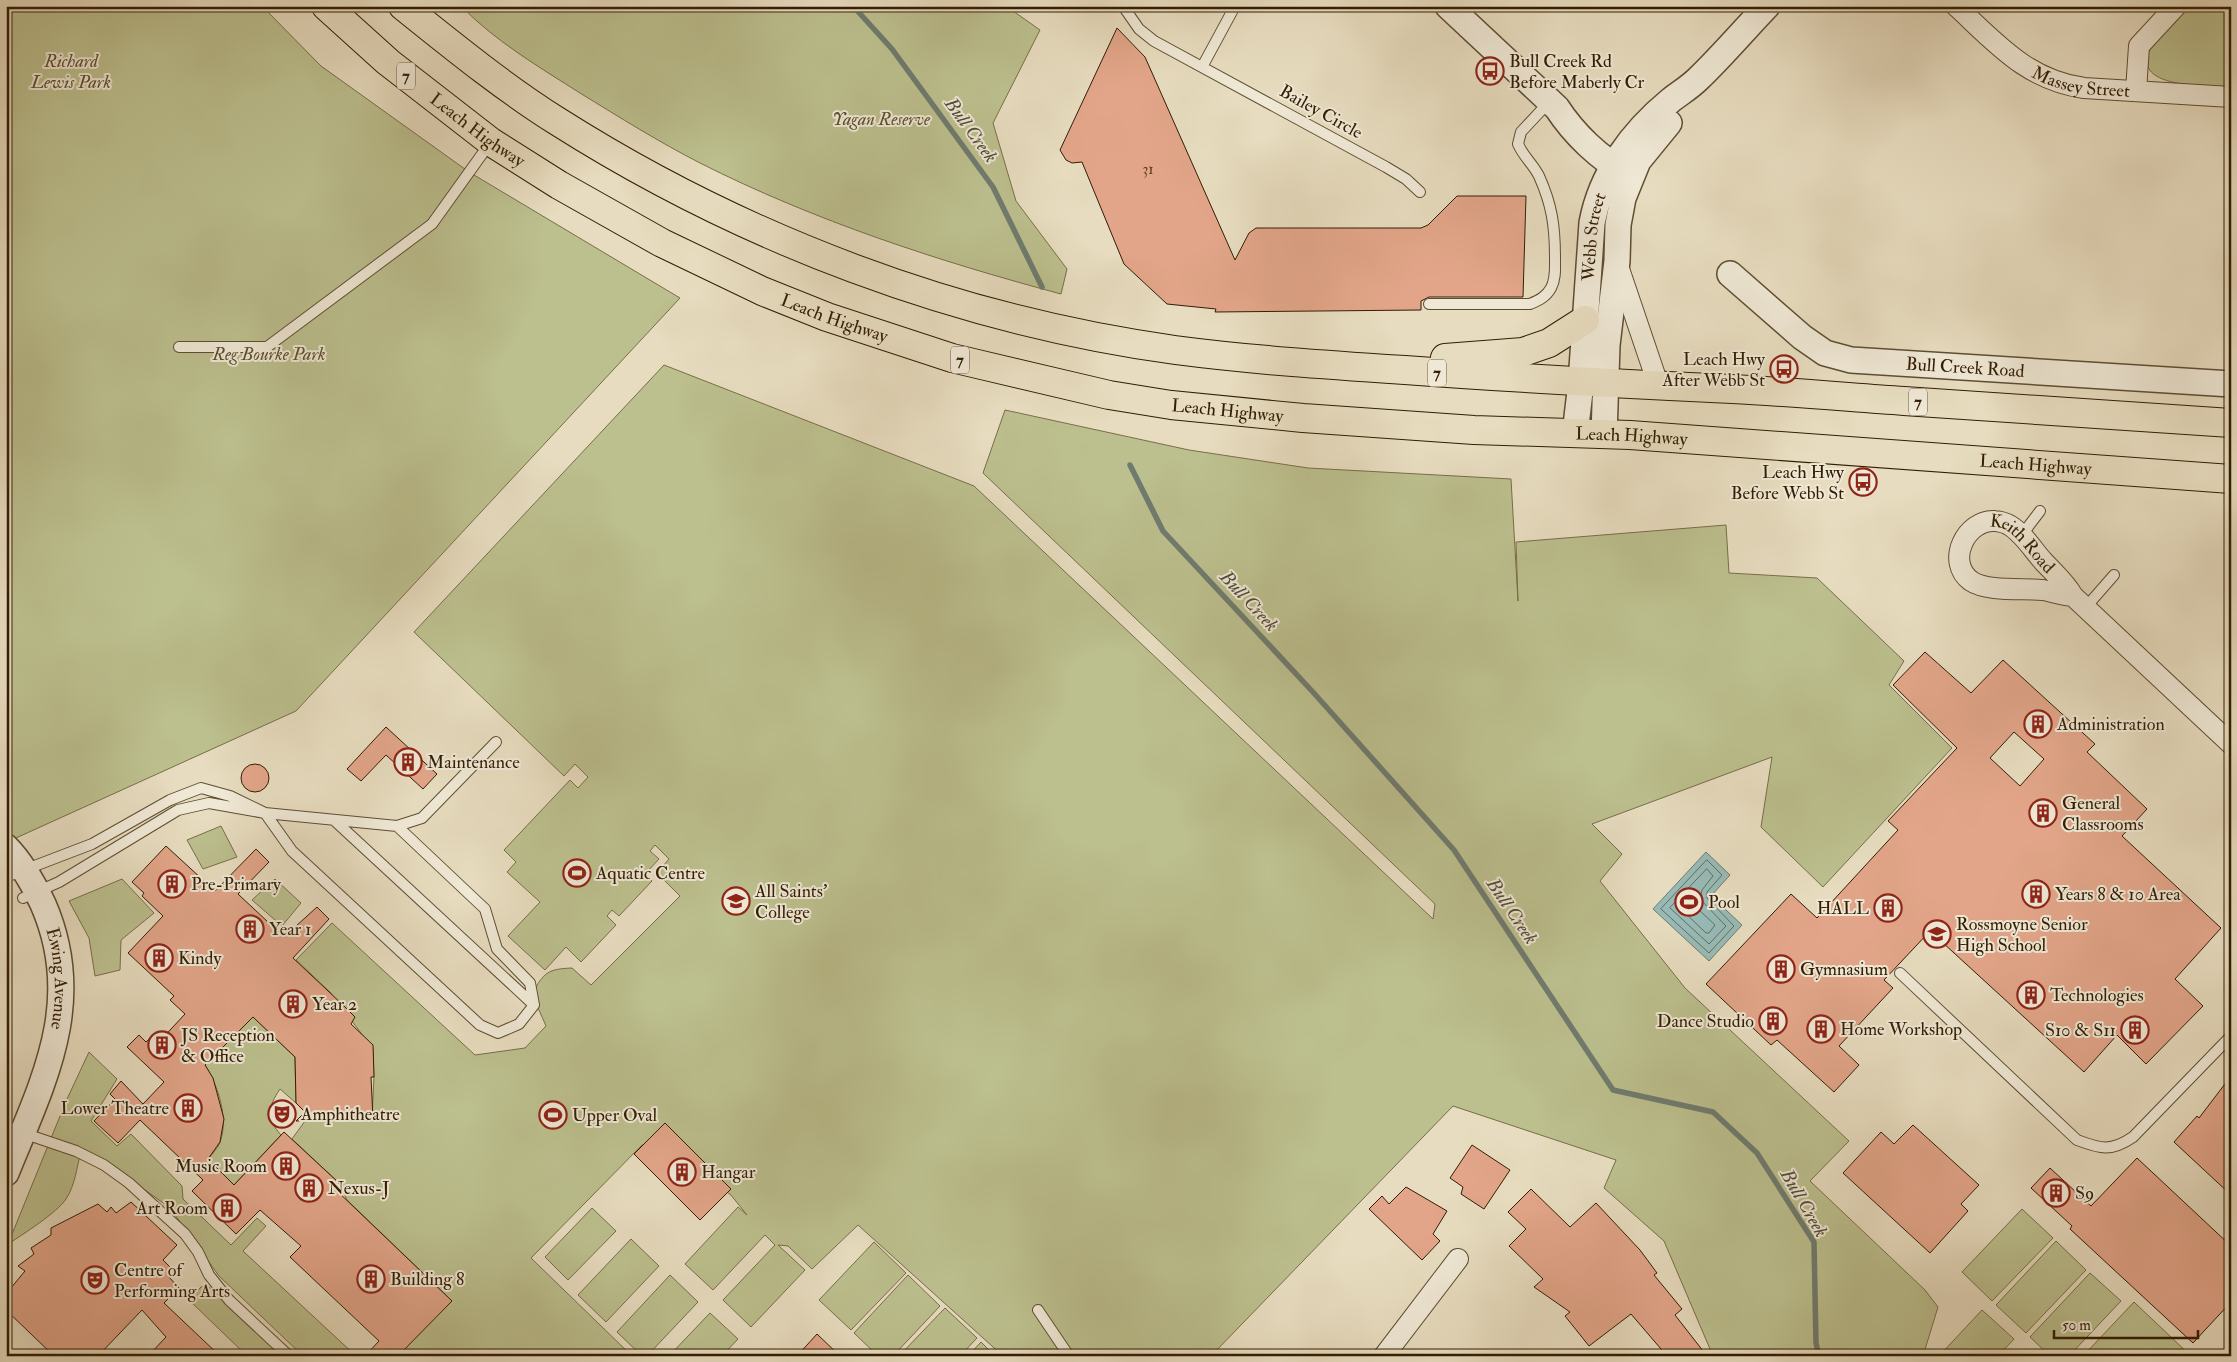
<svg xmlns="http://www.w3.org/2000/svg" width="2237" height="1362" viewBox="0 0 2237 1362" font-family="'IM FELL Double Pica',serif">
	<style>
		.green { fill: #bcbf8e; stroke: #776e48 }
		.water { fill: #97bab6; stroke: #6f7b6e }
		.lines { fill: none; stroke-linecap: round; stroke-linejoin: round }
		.shore { stroke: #646c5c; stroke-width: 1 }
		.stream { stroke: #6f7b6e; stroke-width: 5.5 }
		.building { fill: #e2a589; stroke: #321d03; fill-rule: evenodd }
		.service-casing { stroke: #5f4d32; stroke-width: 12 }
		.minor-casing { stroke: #5f4d32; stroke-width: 22 }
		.tertiary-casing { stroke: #5f4d32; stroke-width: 28 }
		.trunk-casing { stroke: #321d03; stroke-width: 30 }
		.service { stroke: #efe8d5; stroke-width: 10 }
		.minor { stroke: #efe8d5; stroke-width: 20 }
		.tertiary { stroke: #efe8d5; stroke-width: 25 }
		.trunk { stroke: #e7dcbf; stroke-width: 28 }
		.labels { text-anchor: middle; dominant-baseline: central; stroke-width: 4; stroke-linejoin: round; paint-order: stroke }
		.number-label { font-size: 15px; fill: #5e3f24 }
		.shield { fill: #efe8d5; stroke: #6b5a42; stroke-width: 1 }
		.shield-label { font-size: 16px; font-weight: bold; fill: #321d03 }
		.park-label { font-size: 18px; font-style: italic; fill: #5b4e2d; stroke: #efe8d5 }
		.poi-label { font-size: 18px; fill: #321d03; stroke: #efe8d5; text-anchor: start }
		.street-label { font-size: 18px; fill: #321d03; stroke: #efe8d5 }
		.water-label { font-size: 19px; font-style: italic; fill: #504c39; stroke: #efe8d5 }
	</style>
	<rect width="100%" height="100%" fill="#e7dcbf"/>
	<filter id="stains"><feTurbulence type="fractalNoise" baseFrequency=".004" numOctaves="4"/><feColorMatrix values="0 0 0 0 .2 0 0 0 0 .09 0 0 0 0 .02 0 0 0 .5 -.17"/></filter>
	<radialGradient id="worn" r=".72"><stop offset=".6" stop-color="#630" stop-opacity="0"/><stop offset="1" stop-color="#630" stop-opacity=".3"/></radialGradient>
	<path class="green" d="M6,6H262L321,66L469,172L680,298L296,711L16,838L6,831Z
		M461,6H1006L1040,30L993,123L1016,201L1067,269L1061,294C938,261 815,221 700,163C659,142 619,117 580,93C539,67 495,41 461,6Z
		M2188,6H2231V87C2208,85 2128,90 2151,47C2159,32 2177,19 2188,6Z
		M664,365L974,486L1433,919L1435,904L983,473L1005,410L1189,450L1308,468L1511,479L1518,601L1516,542L1726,525L1729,573L1817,578L1904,661L1889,685L1952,748L1823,887L1761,827L1772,757L1592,824L1622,854L1600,881L1685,988L1849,1141L1810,1181L1925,1290L1938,1307L1923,1356H1713L1664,1241L1604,1188L1616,1160L1453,1106L1211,1356H1008L1006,1352L1003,1356L858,1225L812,1269L788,1246L778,1245L805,1270L751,1327L723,1300L775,1245L765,1235L713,1290L685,1264L738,1207L747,1215L731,1195L709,1179L659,1146L642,1145L531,1258L632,1356H398L451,1300L347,1200L339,1183L292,1139L305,1121L372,1119L374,1077L373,1049L330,992L296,960L332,923L475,1055L525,1048L546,1026L532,994C544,972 548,969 572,968L591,985L680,896L657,873L669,859L655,845L650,851L659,859L645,874L652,881L619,916L612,910L607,916L616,925L581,962L566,947L545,970L508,936L540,902L507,872L516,862L504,850L570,780L578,788L588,777L575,764L564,776L414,632Z
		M221,826L237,857L203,869L187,840Z
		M122,879L154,913L121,940L120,970L95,976L89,938L69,901Z
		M275,879L301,903L282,926L252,900Z
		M253,1017L295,1057L296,1103L280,1089C268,1107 266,1118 281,1135L234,1185L208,1159C212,1154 218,1148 220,1142C229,1119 218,1085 205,1065Z
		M89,1052L117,1079L91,1121L117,1146L131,1134L182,1186L183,1199L231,1245L257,1218L266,1226L243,1251L356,1356H303L219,1276L170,1208L123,1174L81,1151C77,1166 75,1186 66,1199C58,1212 22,1235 8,1244L67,1099Z
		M592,1208L616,1231L568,1280L545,1257Z
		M2022,1209L2053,1238L1992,1301L1962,1272Z
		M631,1239L659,1266L606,1322L578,1295Z
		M2056,1241L2086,1270L2026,1333L1996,1305Z
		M874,1242L906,1273L851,1330L819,1300Z
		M2090,1273L2121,1301L2069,1356H2050L2030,1337Z
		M670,1275L698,1302L647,1356H642L617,1332Z
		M908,1275L940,1306L893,1356H878L854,1333Z
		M207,1285L282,1356H247L189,1300L201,1287Z
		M2134,1302L2191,1356H2083Z
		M945,1308L977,1338L960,1356H899Z
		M1982,1310L2014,1339L1998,1356H1939Z
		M710,1313L738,1339L722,1356H669Z
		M981,1342L995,1356H968Z"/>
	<path class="water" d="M1706,852L1730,875L1711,896L1742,925L1709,961L1653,909Z"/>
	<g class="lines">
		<path class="shore" d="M1707,860L1722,875L1707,892V898L1734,926L1709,953L1661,909Z
			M1707,869L1713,876L1702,890L1700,899L1726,926L1709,944L1670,908Z
			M1689,898H1692L1697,908L1715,925L1709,933H1706L1681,909Z"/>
		<path class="stream" d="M853,6L892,49L993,187L1042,287
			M1130,465L1163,531L1312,691L1454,850L1613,1090L1713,1112L1757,1153L1814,1242L1816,1343L1819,1356"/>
	</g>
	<path class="building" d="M1117,28L1145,57L1235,260L1249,233L1256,228H1421L1428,225L1457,196H1526L1523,297H1429L1421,301V310L1215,312L1216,309L1167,304L1124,264L1082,162L1072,163L1066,160L1060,150Z
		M1925,652L1971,693L2003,660L2095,744L2087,752L2147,809L2122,836L2221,928L2175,979L2203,1006L2146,1064L2117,1035L2084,1072L1930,931L1884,980L1893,988L1839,1046L1859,1065L1834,1092L1777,1040L1771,1045L1706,984L1791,894L1817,918L1898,830L1888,821L1957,748L1893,685ZM2014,732L2044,759L2020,786L1990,758Z
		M386,727L437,774L423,789L386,755L361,781L347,769Z
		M241 778a14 14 0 1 1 28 0a14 14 0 1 1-28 0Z
		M166,846L215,891L256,849L269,862L238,894L284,937L317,907L329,919L293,958L344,1006L355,1017L351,1024L373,1045L374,1077H371L373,1119L296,1121L305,1112L296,1103L295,1057L253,1017L205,1065L213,1078L224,1119L220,1142L208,1159L234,1185L284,1132L339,1183L334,1188L452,1301L398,1356H365L379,1341L290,1257L301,1246L260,1210L236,1234L192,1191L203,1180L140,1120L118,1143L94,1121L115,1099L110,1094L121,1081L143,1104L164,1082L127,1047L139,1035L146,1042L152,1036L158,1043L185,1014L170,1000L174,996L128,953L163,916L142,896L144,893L132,882Z
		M2231,1076V1195L2174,1142L2197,1116L2199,1118Z
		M665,1123L731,1189L700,1220L634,1154Z
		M1913,1125L1979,1185L1961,1204L1968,1211L1930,1253L1843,1173L1881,1132L1894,1144Z
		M1472,1145L1510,1170L1484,1209L1461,1194L1463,1187L1450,1178Z
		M2137,1158L2231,1246V1302L2193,1343L2070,1229L2072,1226L2031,1188L2050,1168L2091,1206Z
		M1406,1187L1447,1211L1433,1234L1440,1241L1422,1260L1369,1209L1382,1196L1389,1204Z
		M1531,1189L1570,1227L1596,1203L1640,1250L1657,1273L1654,1275L1682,1309L1675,1315L1707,1356H1667L1631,1314L1589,1346L1565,1316L1570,1312L1534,1287L1543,1279L1509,1246L1526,1229L1508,1212Z
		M131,1202L177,1245L163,1260L173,1270L168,1276L179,1288L164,1303L220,1356H148L166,1337L142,1310L98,1356H54L6,1310V1294L25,1271L18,1266L34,1254L31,1248L51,1235V1228L98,1204L107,1212L111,1207L116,1213Z
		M817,1334L840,1356H797Z"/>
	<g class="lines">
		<g class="service-casing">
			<path id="service" d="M1123,6L1139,29L1154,41L1386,167L1406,179L1420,192
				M1202,67L1235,6
				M1429,304H1530C1539,300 1546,297 1551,288C1556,279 1555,268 1555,258C1555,226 1552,205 1539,176C1533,164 1523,156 1518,144L1521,132L1549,102
				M179,347H267L432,224L490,143
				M2021,536L2040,511
				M2086,607L2114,575
				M334,820L534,1005
				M11,875L92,844L170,800L201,788L230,796L265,813L292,851L480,1025L498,1033L519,1024L534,1005L530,983L497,949L485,909L397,826
				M23,898L59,882L178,810L209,803L265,813L397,826L422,818L496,742
				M1900,973L2077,1140C2101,1149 2111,1152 2133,1137L2231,1036
				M8,1128L76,1151L104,1165L129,1183L185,1234L198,1252L209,1275L229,1300L289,1356
				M1038,1310L1069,1356"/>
		</g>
		<g class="minor-casing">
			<g id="minor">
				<path id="s1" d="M1956,6C1996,43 2027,80 2084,88L2231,97"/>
				<path d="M2136,91L2139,46L2176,6"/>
				<path d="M1617,263L1659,387"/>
				<path id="s2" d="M2073,596C2063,595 2053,592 2043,590C2024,588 1987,592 1971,581C1945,562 1966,519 1995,521C1998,521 2006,523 2009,525C2023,533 2033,550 2043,561C2054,573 2065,582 2073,596L2231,744"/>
				<path d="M1384,1356L1458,1259"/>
			</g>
		</g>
		<g class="tertiary-casing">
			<g id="tertiary">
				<path d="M1448,6L1557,108C1574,134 1599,158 1626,173"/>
				<path id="s3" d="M1730,274L1802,337L1825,353L1851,360L2231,384"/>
				<path id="s4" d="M1575,434L1581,383L1592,223C1601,174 1632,132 1671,100C1680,93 1690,87 1698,79C1722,56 1744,30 1767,6"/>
				<path d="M1604,435L1607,345L1617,261L1618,225L1623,198L1638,161L1669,123"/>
				<path id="s5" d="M6,847C22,863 33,883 43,904C86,1002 43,1082 6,1173"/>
			</g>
		</g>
		<g class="trunk-casing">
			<g id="trunk">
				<path id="s6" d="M326,6L388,62L491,142L559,185L662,243L762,291L827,317L952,358L1109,395L1171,405L1303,418L1474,430L1630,435L2231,479"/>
				<path d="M403,6C453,46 503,87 557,121C743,239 957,320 1175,350C1251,360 1328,365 1405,370C1514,378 1623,384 1732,389C1789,392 1847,397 1904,401C2013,409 2122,416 2231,423"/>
				<path d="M1445,358L1523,352L1549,343L1585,320"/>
			</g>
		</g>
		<use href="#service" class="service"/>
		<use href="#minor" class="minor"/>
		<use href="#tertiary" class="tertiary"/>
		<use href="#trunk" class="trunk"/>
	</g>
	<defs>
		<g id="bus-ring" transform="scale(1.4375)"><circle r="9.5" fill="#efe8d5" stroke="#8f2418" stroke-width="1.5"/><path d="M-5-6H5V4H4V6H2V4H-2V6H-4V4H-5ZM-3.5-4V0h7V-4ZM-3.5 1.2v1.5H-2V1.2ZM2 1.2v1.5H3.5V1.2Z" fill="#8f2418"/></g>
		<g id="building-ring" transform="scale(1.4375)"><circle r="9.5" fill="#efe8d5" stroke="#8f2418" stroke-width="1.5"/><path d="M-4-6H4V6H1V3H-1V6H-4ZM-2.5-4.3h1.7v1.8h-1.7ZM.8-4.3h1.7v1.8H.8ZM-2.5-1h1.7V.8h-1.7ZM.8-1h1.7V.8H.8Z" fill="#8f2418"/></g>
		<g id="stadium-ring" transform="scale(1.4375)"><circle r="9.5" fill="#efe8d5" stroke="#8f2418" stroke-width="1.5"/><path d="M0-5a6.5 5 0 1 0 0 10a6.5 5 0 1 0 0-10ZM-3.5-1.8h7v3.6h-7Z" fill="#8f2418"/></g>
		<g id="school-ring" transform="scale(1.4375)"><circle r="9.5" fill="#efe8d5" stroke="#8f2418" stroke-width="1.5"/><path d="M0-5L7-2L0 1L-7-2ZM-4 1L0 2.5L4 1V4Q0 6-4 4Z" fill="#8f2418"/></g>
		<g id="theatre-ring" transform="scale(1.4375)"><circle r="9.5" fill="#efe8d5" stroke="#8f2418" stroke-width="1.5"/><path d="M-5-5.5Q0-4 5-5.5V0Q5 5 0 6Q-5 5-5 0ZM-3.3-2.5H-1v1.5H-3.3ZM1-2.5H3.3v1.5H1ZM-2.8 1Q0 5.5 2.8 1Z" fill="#8f2418"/></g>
	</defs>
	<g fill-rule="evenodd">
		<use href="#bus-ring" x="1490" y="71"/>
		<use href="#bus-ring" x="1784" y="369"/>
		<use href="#bus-ring" x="1863" y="482"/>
		<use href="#building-ring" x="2038" y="724"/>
		<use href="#building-ring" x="408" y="762"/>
		<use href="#building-ring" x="2043" y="813"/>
		<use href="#stadium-ring" x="577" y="873"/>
		<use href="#building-ring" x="172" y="884"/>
		<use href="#building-ring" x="2036" y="894"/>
		<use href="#school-ring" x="736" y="901"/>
		<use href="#stadium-ring" x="1689" y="902"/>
		<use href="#building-ring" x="1888" y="908"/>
		<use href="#building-ring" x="250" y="929"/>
		<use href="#school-ring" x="1937" y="934"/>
		<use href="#building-ring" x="159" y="958"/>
		<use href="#building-ring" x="1781" y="969"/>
		<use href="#building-ring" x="2031" y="995"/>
		<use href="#building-ring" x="293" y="1004"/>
		<use href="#building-ring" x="1773" y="1021"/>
		<use href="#building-ring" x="1821" y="1029"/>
		<use href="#building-ring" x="2135" y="1030"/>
		<use href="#building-ring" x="162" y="1045"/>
		<use href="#building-ring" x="188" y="1108"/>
		<use href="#theatre-ring" x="282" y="1114"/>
		<use href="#stadium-ring" x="553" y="1115"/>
		<use href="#building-ring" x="286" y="1166"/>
		<use href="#building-ring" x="682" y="1172"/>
		<use href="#building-ring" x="309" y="1188"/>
		<use href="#building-ring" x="2056" y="1193"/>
		<use href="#building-ring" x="227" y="1208"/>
		<use href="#building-ring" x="371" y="1279"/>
		<use href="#theatre-ring" x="95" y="1280"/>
	</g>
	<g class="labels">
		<g class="number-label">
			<text x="1148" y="169">31</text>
		</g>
		<g class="shield">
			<rect x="397" y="62.5" width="18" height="27" rx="4"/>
			<rect x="951" y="346.5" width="18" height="27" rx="4"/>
			<rect x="1428" y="359.5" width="18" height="27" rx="4"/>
			<rect x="1909" y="388.5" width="18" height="27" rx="4"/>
		</g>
		<g class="shield-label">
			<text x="406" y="76">7</text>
			<text x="960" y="360">7</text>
			<text x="1437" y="373">7</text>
			<text x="1918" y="402">7</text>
		</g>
		<g class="park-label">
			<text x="71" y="61">Richard<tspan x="71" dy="21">Lewis Park</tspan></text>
			<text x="881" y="119">Yagan Reserve</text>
			<text x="269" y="354">Reg Bourke Park</text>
		</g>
		<g class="poi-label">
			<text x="1509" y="61">Bull Creek Rd<tspan x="1509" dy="21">Before Maberly Cr</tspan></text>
			<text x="1765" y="359" text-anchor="end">Leach Hwy<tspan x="1765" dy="21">After Webb St</tspan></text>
			<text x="1844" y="472" text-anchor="end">Leach Hwy<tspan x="1844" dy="21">Before Webb St</tspan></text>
			<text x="2057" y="724">Administration</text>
			<text x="427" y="762">Maintenance</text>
			<text x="2062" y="803">General<tspan x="2062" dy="21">Classrooms</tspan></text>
			<text x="596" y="873">Aquatic Centre</text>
			<text x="191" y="884">Pre-Primary</text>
			<text x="755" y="891">All Saints’<tspan x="755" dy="21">College</tspan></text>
			<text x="2055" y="894">Years 8 &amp; 10 Area</text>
			<text x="1708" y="902">Pool</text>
			<text x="1869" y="908" text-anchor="end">HALL</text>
			<text x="1956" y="924">Rossmoyne Senior<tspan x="1956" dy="21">High School</tspan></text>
			<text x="269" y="929">Year 1</text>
			<text x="178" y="958">Kindy</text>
			<text x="1800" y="969">Gymnasium</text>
			<text x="2050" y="995">Technologies</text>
			<text x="312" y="1004">Year 2</text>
			<text x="1754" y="1021" text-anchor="end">Dance Studio</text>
			<text x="1840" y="1029">Home Workshop</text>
			<text x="2116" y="1030" text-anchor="end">S10 &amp; S11</text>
			<text x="181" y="1035">JS Reception<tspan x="181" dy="21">&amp; Office</tspan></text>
			<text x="169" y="1108" text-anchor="end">Lower Theatre</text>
			<text x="301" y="1114">Amphitheatre</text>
			<text x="572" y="1115">Upper Oval</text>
			<text x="267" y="1166" text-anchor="end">Music Room</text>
			<text x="701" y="1172">Hangar</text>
			<text x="328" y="1188">Nexus-J</text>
			<text x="2075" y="1193">S9</text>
			<text x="208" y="1208" text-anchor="end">Art Room</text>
			<text x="114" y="1270">Centre of<tspan x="114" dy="21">Performing Arts</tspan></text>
			<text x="390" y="1279">Building 8</text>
		</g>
		<g class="street-label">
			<text stroke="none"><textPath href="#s1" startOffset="151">Massey Street</textPath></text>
			<text transform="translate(1321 112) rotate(29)">Bailey Circle</text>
			<text stroke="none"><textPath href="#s6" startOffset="196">Leach Highway</textPath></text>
			<text stroke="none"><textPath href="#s4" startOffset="198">Webb Street</textPath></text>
			<text stroke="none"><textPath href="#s6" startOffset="601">Leach Highway</textPath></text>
			<text stroke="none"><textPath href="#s3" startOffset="265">Bull Creek Road</textPath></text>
			<text stroke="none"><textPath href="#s6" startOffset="1006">Leach Highway</textPath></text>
			<text stroke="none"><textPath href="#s6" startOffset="1411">Leach Highway</textPath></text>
			<text stroke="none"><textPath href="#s6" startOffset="1816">Leach Highway</textPath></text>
			<text stroke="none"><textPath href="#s2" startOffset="224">Keith Road</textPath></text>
			<text stroke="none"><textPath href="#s5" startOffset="145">Ewing Avenue</textPath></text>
		</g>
		<g class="water-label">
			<text transform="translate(971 130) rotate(54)">Bull Creek</text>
			<text transform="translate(1249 601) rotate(47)">Bull Creek</text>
			<text transform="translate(1512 911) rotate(56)">Bull Creek</text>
			<text transform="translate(1804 1203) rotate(60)">Bull Creek</text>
		</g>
	</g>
	<rect width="2237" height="1362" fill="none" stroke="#e7dcbf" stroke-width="25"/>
	<rect x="8" y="8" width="2222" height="1347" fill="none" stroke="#321d03" stroke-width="2.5"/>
	<rect x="12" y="12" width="2212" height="1337" fill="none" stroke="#321d03"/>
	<path d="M2054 1330v8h144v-8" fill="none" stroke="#321d03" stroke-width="2.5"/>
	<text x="2062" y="1330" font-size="15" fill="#321d03" stroke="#efe8d5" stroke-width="4" paint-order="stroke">50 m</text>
	<rect width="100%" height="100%" filter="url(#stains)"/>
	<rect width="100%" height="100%" fill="url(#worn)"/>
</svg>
